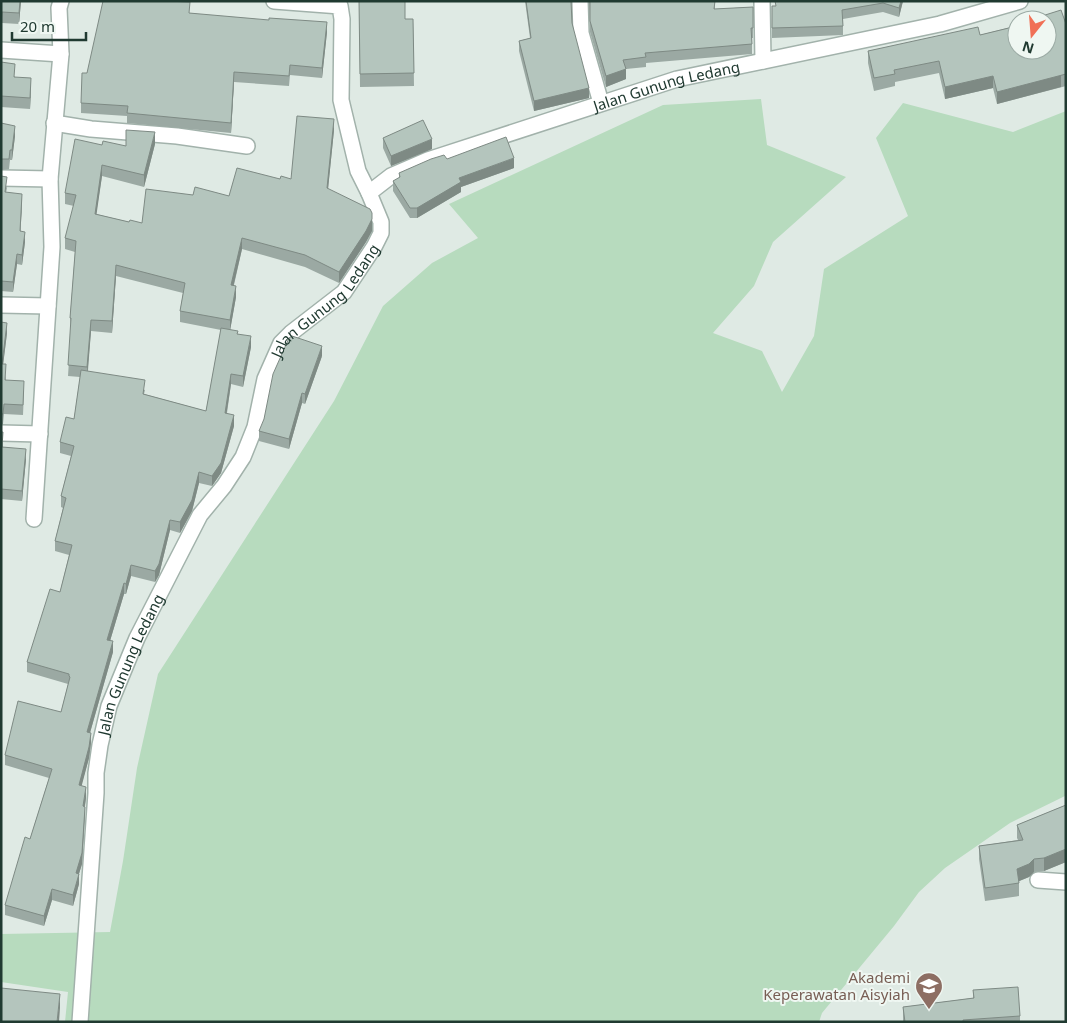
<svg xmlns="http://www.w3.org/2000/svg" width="1067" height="1023" viewBox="0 0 1067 1023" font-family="'Noto Sans',sans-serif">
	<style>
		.green { fill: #b7dbbe }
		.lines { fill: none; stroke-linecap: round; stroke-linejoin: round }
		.minor-casing { stroke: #a2b2ab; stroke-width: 18 }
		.minor { stroke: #fff; stroke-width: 15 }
		.wall { fill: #9ba9a3; fill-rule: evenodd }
		.shaded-wall { fill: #7e8a84 }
		.building { fill: #b4c5bd; stroke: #7e8a84 }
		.labels { text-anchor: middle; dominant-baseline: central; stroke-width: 4; stroke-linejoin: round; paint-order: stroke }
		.street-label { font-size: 15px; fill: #203a31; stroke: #eff7f2 }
		.education-label { font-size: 15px; fill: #785e54; stroke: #eff7f2; text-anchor: end }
	</style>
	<rect width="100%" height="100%" fill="#dfeae4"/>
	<path class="green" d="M761,99L767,145L846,177L773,242L754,286L713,333L762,351L782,392L814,336L824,269L908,216L876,138L903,103L1013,132L1066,111L1065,796L1010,823L945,868L919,892L894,926L822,1013L819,1022H65L68,992L1,982V934L110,932L123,861L137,768L158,674L334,401L383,306L432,263L478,238L449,204L663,105Z"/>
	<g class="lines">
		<g class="minor-casing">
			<g id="minor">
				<path d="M274,1L340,6L342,19L341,100L358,171L369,193"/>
				<path d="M580,1L581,33L601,103"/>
				<path d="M762,1L763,61"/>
				<path d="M1,50L61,54"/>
				<path d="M54,123L91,129L177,136L247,146"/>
				<path d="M1,178L50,179"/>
				<path d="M1,305L48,306"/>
				<path d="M1,433L40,434"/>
				<path d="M34,519L52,247L50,179L61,54L59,8L61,1"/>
				<path d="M1038,880L1066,882"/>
				<path id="s1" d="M80,1022L96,793V773L100,745L109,706L137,638L200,515L224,486L243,457L255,427L265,379L281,343L291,333L344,292L374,247L381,233V222L369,193L391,176L428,160L677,79L940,24L1020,1"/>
			</g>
		</g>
		<use href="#minor" class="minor"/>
	</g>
	<path class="wall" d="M1,1H21L19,24L2,23L1,35Z
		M359,1L405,19H413L414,86L360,87Z
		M525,1H571L572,23L589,98L534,111L519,51V41L530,38Z
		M589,1H715V9L753,7V38H752V54L646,63V67L626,69V79L606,87L590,32Z
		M903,1L899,17L883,12L843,19V35L772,38V6Z
		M190,13L327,32L322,78L290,75L289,86L234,82L231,133L127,123V116L81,113V103L87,73Z
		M1042,16L1066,24V86L997,104L993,88L945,99L939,73L895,82V86L874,91L868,63V51L980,35L1042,19Z
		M1,62L15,77L31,89L30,109L1,107Z
		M1,123L15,136L12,160H10L9,169L1,170Z
		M334,130L328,189L372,231L366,242L339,283L305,267L242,249L234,285L236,297L230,330L238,334L251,347L243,387L231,384L227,413L234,426L221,473L212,486L199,483L192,511L180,533L170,530L159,575L155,582L131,576L126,594H124L110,641L113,652L90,733L91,743L89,758L81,786L86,798L85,807V818L82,864L79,874V884L73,906L52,900L44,926L5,915V905L30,839L49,778L5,765V755L61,712L68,684L27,672V662L60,592L69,555L55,551V541L63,508L61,507V496L71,456L60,453V442L74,419L80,377L68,376L71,329L70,318L75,252L65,249V238L74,206L65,204V193L102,145L126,146L155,144L144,187L102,176L96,214L129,222L142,223L193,195L229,196L280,179H291ZM116,276L183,293L180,311V322L221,330L206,411L144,394L145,390L88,371L91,331L112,333Z
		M383,138L432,149L391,166L383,148Z
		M447,159L514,168L461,187V192L417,218H410L393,191V181L399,178V173Z
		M1,176L7,188L6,193L22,204L20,231L25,242L22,265L17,264L13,292L1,291Z
		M1,322L7,333L3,364L6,380L24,391L23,415L4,414L3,424H1Z
		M322,356L305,404L302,403L289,449L259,441V431Z
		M1,432L3,447L26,459L22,501L1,499Z
		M1066,805V862L1044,871L1034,872L1029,877L1019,881V896L985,901L979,859V846L1018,840L1017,838V825Z
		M973,990L1020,1016V1022H903V1007L973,998Z"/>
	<path class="shaded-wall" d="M20,1H21L19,24V13Z
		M901,1H903L899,17V8Z
		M327,22V32L322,78V68Z
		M626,69V79L606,87V76Z
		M234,72V82L231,133V123Z
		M1061,75V87L997,104V92Z
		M993,76V88L945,99V87Z
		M31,78V89L30,109V98Z
		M589,88V98L534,111V101Z
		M334,119V130L327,199V188Z
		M15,126V136L12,160V150Z
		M155,132V144L144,187V175Z
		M432,139V149L391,166V156Z
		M514,158V168L461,187V192L417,218V208L459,178Z
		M102,165V176L95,225V214Z
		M22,194V204L20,241V231Z
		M372,219V231L366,242L339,283V272Z
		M25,232V242L22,265V255Z
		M242,238V249L231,296V285Z
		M17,254V264L13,292V282Z
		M116,265V276L112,333V321Z
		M236,286V297L230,331V320Z
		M91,320V331L87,378V367Z
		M7,323V333L2,374V364Z
		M251,336V347L243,387V376Z
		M322,346V356L305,404V394Z
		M231,374V384L225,423V413Z
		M302,393V403L289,449V439Z
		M234,415V426L221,473L212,486V476Z
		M26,449V459L22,501V491Z
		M199,472V483L192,511L180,533V522Z
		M170,520V530L159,575L155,582V571Z
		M131,565V576L126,594V584Z
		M124,583V594L107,651V640Z
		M113,641V652L87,743V732Z
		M91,733V743L89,758L79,796V785Z
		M86,787V798L83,817V806Z
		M85,807L82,864L76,883V873Z
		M1066,849V862L1044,871V858Z
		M1034,859V872L1029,877L1017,882V869Z
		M79,874V884L73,906V895Z
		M52,889V900L44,926V916Z
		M60,994V1008L59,1022H57Z"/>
	<path class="building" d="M1,1H20L19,13L2,12L1,24Z
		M103,1H165L190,2L189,13L269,20V18L327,22L322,68L290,65L289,76L234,72L231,123L127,113L128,106L81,103L82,73H87Z
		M359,1H405V19H413L414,73L360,74Z
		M526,1H571L572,23L589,88L534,101L519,41L531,38Z
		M590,1H715L714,9L753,7V28H751L752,44L645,53L646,57L623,60L626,69L606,76L590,21Z
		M775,1H901L899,8L883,3L842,10L843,26L772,28V6H776Z
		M1061,10L1066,24V74L997,92L993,76L945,87L939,61L894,70L895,74L874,78L868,51L978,27L980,35L1017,26V50H1047V20H1040L1043,19L1042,16Z
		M1,62L15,64L14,77L31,78L30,98L1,96Z
		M297,116L334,119L327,188L370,209L372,213V219L366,231L339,272L305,255L242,238L231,285L236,286L230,320L180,311L185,283L116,265L112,321L91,320L87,367L68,365L71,318H70L76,241L65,238L76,195L65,193L75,139L102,145L103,141L126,146V130L155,132L144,175L102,165L95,214L129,222L130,220L142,223L146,189L193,195L195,187L229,196L237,168L280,179L281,176L291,179Z
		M423,120L432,139L391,156L383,138Z
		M1,123L15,126L12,150H10L9,159H1Z
		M506,137L514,158L459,178L461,182L417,208H410L393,181L400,177L399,173L431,159L444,155L447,159Z
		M1,176L7,177L5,192L22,194L20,231L25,232L22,255L17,254L13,282L1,281Z
		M1,322L7,323L2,364H6L5,380L24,381L23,405L4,404L3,414H1Z
		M221,328L238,331L237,334L251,336L243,376L231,374L225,413L234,415L221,463L212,476L199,472L192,500L180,522L170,520L159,564L155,571L131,565L126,584L124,583L107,640L113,641L87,732L91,733L89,747L79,785L86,787L83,806L85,807L82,853L76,873L79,874L73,895L52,889L44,916L5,905L25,837L30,839L52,769L5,755L18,701L61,712L70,677L69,676V674L27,662L50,589L60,592L72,545L55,541L66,498L61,496L74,446L60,442L66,417L74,419L81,370L145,380L143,394L206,411Z
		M292,336L322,346L305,394L302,393L289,439L259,431L264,419L273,374L289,338Z
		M1,432H3L2,447L26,449L22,491L1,489Z
		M1066,805V849L1044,858L1034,859L1029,864L1017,869L1019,883L985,888L979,846L1023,840L1017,825Z
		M1018,987L1020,1016L963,1020V1022H905L903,1007L974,998L973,990Z
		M1,988L60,994L57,1022H1Z"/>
	<defs>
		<g id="university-pin" transform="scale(1.4375)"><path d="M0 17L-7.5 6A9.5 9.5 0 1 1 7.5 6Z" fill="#8d6e63" stroke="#eff7f2"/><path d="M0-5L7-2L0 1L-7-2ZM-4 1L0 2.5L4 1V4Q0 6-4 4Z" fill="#fff"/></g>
	</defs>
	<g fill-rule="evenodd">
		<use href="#university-pin" x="929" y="986"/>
	</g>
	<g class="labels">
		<g class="street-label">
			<text stroke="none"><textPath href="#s1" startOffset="1234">Jalan Gunung Ledang</textPath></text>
			<text stroke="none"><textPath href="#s1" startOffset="784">Jalan Gunung Ledang</textPath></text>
			<text stroke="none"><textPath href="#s1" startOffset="364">Jalan Gunung Ledang</textPath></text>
		</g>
		<g class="education-label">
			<text x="910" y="977">Akademi<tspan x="910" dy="17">Keperawatan Aisyiah</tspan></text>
		</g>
	</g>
	<rect width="1067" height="1023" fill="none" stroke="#203a31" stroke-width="5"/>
	<g transform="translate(1032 35) rotate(197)"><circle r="24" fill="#eff7f2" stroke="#9caba5"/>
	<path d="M0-4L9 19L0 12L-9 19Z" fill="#f07056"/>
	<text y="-8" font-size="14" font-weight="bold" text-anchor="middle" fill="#203a31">N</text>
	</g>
	<path d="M12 32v8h74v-8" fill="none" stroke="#203a31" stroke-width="2.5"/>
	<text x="20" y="32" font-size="15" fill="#203a31" stroke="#eff7f2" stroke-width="4" paint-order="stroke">20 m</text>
</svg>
